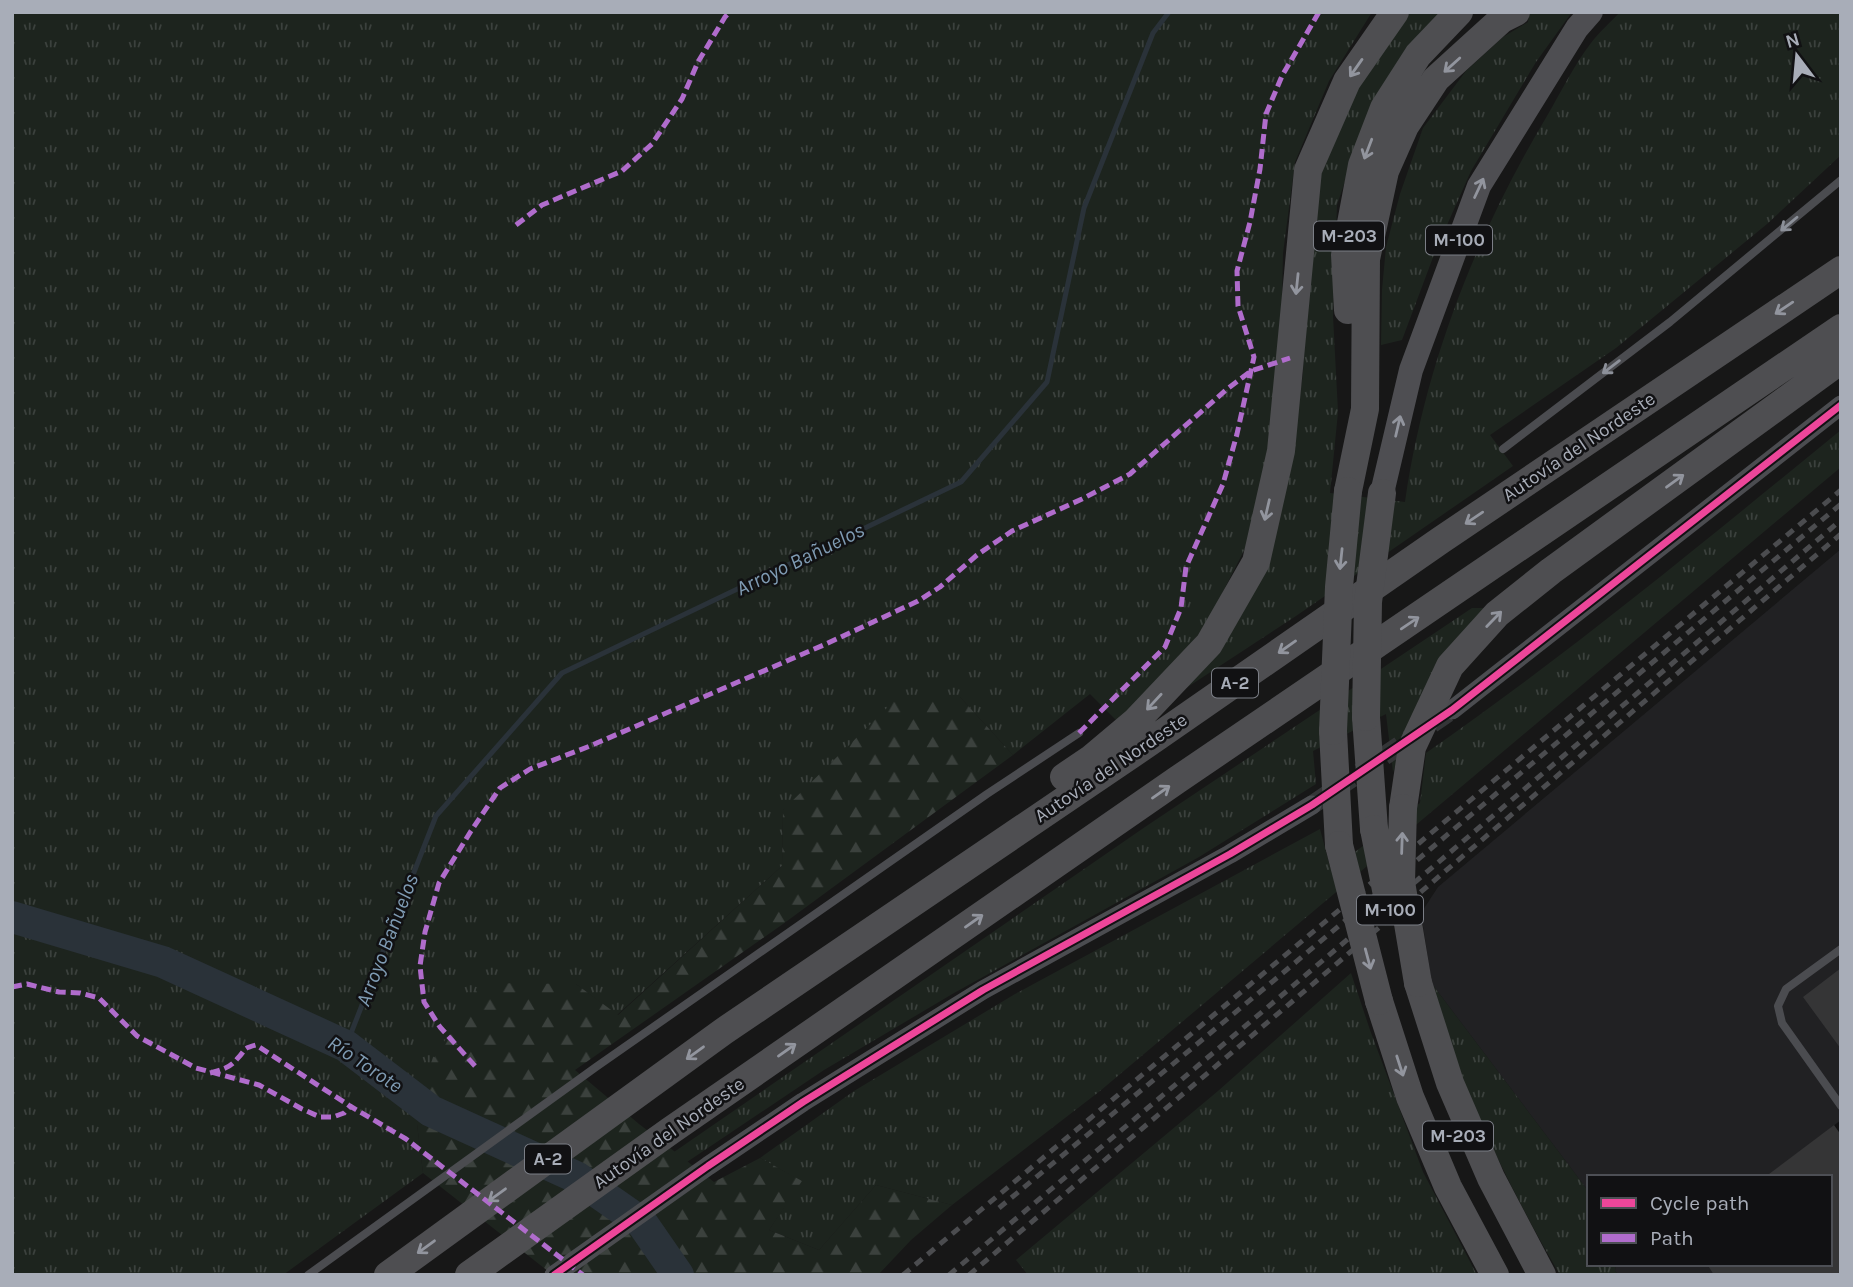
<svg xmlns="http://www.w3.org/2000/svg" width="1853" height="1287" viewBox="0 0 1853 1287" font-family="Karla,sans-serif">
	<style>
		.built { fill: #212123 }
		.grass { fill: url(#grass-tufts) }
		.forest { fill: url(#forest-firs) }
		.shadow { fill: #0007 }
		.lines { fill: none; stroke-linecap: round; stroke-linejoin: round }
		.stream { stroke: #2a3239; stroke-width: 5 }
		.river { stroke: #2a3239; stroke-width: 32 }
		.building { fill: #353536 }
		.tertiary-tunnel { stroke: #343537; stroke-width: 19; stroke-dasharray: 19 10; stroke-linecap: butt }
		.service { stroke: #4b4c50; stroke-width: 8 }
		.tertiary { stroke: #4b4c50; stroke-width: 19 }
		.trunk { stroke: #4e4e52; stroke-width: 24 }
		.motorway { stroke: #4e4e51; stroke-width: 28 }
		.rail { stroke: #4b4c4f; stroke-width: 5; stroke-dasharray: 9 7; stroke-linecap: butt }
		.motorway-bridge { stroke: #4e4e51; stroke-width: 28 }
		.quiet { stroke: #b06ccc; stroke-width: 5; stroke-dasharray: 10 5; stroke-linecap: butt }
		.cycleway-casing { stroke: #111113; stroke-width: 11 }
		.cycleway { stroke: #ed469a; stroke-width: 7 }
		.oneway { stroke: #92959e }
		.oneway2 { stroke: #8c9099 }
		.labels { text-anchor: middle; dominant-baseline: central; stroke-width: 5; stroke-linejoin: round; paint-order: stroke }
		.shield { fill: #111113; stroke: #7b7e86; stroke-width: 2 }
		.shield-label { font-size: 18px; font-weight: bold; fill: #a8adb8 }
		.street-label { font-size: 19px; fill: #a8adb8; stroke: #111113 }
		.water-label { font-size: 21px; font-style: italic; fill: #7f9bb3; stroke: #111113 }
	</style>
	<defs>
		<pattern id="grass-tufts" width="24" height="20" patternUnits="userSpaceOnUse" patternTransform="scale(1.75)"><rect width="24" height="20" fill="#1d241e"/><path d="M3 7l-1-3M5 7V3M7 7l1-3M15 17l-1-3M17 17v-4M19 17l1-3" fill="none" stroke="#3b413d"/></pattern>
		<pattern id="forest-firs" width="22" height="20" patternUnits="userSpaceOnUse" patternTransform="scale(1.75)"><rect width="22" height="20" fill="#1d241e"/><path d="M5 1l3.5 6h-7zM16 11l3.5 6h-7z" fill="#3b413d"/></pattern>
	</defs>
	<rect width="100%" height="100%" fill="#171717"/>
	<path class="built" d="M1841,549V1275H1619L1615,1271L1616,1264H1830V1177H1589V1192L1432,984L1421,913L1438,887Z"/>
	<path class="grass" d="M12,12H1372L1329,81L1295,162L1283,253L1280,386L1257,525L1208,621L1166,679L1119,723L1090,694L1013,755L960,697L783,810L782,866L617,1015L576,984L417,1086V1124L423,1173L283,1275H12Z
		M1406,12H1443L1360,136L1337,205L1333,316L1338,412L1330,493L1405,502C1425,364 1476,235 1547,116C1561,92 1574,65 1591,43C1599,32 1611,22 1620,12H1841V155L1767,224L1616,348L1490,435L1513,466L1296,616L1177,694L1287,477L1303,374L1307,255L1317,179L1334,127Z
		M1529,12H1572L1536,62L1471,171L1435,252L1402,340L1381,345L1382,290L1386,247L1400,194L1423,128L1466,71L1503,37L1528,22Z
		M1841,430V467L1100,1091L952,1205L876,1185L819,1250L769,1230L801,1181L760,1158L854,1091L1015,994L1320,829L1331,870L1420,803L1426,753C1570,653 1705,541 1841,430Z
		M1472,608H1486L1414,712L1393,772L1386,714L1313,751L1316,784L1199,857L954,993L824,1070L687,1162L674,1152L1145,827Z
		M1351,973L1370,1030L1423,1172L1477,1275H1028L1016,1260L1218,1091Z
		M1432,984L1589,1192V1264H1616L1615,1271L1619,1275H1560C1529,1222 1501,1168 1476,1111C1458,1070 1445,1027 1432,984Z"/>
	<path class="forest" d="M899,696L960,697L1013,755L783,924L575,1070L639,1124L714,1182L760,1158L802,1181L769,1230L819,1250L876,1185L952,1205L911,1240L878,1275H553L423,1173L417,1124V1086L480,983L576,984L618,1015L782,866L783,810Z"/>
	<path class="shadow" d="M1841,1120V1274L1830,1264V1177H1766Z"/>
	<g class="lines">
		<path class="stream" d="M346,1046L436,816L562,673L961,482L1047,382L1084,208L1153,33L1169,12"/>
		<path class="river" d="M12,917L163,962L346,1046L431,1111L576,1177L642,1223L678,1275"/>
	</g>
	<path class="building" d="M1841,968V1049L1803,997Z
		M1834,1125L1841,1135V1275H1714L1707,1264H1830V1177H1765Z"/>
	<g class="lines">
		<path class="tertiary-tunnel" d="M1312,805L1452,710"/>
		<path class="service" d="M1503,449L1670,322L1841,180
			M1841,949L1786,989L1778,1006L1782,1023L1841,1106
			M308,1275L596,1067L987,794L1079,733"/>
		<path class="tertiary" d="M1452,710L1841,405
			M554,1275L708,1166L803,1102L983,990L1230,854L1312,805"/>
		<path class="trunk" d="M1382,493L1411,370L1479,186L1577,28L1591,12"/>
		<path class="motorway" d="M1348,310L1345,255L1362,165L1384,108L1418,55L1459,12
			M1348,491L1365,409L1366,259L1385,171L1405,126L1436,79L1502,19L1516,12
			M1366,717L1374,829
			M1333,731L1339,845
			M1064,777L1092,758L1136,721L1209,644L1256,562L1281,451L1308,170L1347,81L1395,12
			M1403,808L1412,747L1450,666L1497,614L1551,571L1841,360
			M1418,983L1450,1083L1491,1178L1542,1275
			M1379,1001L1410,1097L1448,1187L1495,1275
			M388,1275L724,1031L1147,744L1441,540L1841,270
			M469,1275L670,1131L1177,780L1841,328"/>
		<path class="rail" d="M999,1208L1278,977L1841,504
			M903,1275L1841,490
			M949,1275L1288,990L1841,520
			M969,1275L1294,1000L1841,534"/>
		<path class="motorway-bridge" d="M1366,717L1368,602L1382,493
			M1333,731L1339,587L1348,491
			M1403,808L1401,882L1418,983
			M1374,829L1389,905
			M1339,845L1379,1001"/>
		<path class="quiet" d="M516,225L542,205L622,171L652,144L682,99L698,62L725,17L730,12
			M1079,733L1165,647L1181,608L1186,567L1223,484L1237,434L1254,357L1238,306L1237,271L1250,222L1260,169L1266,114L1282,76L1319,12
			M12,987L27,984L59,992L80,993L99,998L137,1036L196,1068L259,1085L302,1109L320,1117H333L344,1113L350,1106
			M475,1066L440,1027L424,1002L420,966L425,932L439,883L471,831L500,788L530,769L590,746L826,644L918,601L940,587L977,555L1012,531L1082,499L1130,474L1226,390L1251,371L1290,358
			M210,1073C221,1070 230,1068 237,1059C247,1049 241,1049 256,1045L350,1106L406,1139L583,1275"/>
		<g class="cycleway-casing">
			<path id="cycleway" d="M554,1275L708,1166L803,1102L983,990L1230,854L1312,805L1452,710L1841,405"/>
		</g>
		<use href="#cycleway" class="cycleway"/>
	</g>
	<defs><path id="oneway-shaft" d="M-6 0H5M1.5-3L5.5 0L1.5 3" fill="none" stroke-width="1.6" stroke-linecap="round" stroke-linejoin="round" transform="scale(1.75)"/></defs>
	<g class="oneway">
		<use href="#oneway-shaft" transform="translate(1452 65) rotate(138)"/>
		<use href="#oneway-shaft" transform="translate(1356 68) rotate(125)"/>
		<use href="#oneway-shaft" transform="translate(1368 149) rotate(111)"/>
		<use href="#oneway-shaft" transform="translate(1479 188) rotate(-65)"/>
		<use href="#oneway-shaft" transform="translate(1297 284) rotate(96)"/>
		<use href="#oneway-shaft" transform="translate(1784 308) rotate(146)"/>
		<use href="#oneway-shaft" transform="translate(1398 426) rotate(-77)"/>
		<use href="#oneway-shaft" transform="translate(1675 481) rotate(-36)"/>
		<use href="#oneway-shaft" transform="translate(1267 510) rotate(103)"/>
		<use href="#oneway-shaft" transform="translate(1474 518) rotate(146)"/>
		<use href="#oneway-shaft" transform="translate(1341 559) rotate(96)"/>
		<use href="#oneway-shaft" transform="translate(1494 619) rotate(-46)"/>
		<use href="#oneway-shaft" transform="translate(1410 623) rotate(-34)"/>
		<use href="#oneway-shaft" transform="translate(1287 647) rotate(145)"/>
		<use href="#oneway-shaft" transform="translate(1154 702) rotate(133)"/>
		<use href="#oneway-shaft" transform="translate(1161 792) rotate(-35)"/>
		<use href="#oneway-shaft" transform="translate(1402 843) rotate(-88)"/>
		<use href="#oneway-shaft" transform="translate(974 921) rotate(-35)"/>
		<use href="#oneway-shaft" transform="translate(1368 959) rotate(75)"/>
		<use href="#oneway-shaft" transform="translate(787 1050) rotate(-35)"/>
		<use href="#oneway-shaft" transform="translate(695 1053) rotate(144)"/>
		<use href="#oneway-shaft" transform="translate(1400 1066) rotate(72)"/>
		<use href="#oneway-shaft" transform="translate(497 1195) rotate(144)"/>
		<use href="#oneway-shaft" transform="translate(426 1247) rotate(144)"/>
	</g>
	<g class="oneway2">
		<use href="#oneway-shaft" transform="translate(1789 224) rotate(140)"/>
		<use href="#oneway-shaft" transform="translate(1611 367) rotate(143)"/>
	</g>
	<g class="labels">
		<g class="shield">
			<rect x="1314" y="221.5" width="70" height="29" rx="5"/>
			<rect x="1426" y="225.5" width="66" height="29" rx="5"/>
			<rect x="1212" y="668.5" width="46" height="29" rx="5"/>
			<rect x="1357" y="895.5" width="66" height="29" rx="5"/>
			<rect x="1423" y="1121.5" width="70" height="29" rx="5"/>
			<rect x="525" y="1144.5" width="46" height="29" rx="5"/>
		</g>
		<g class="shield-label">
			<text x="1349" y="236">M-203</text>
			<text x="1459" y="240">M-100</text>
			<text x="1235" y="683">A-2</text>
			<text x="1390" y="910">M-100</text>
			<text x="1458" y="1136">M-203</text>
			<text x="548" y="1159">A-2</text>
		</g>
		<g class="street-label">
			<text transform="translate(1579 447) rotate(-34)">Autovía del Nordeste</text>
			<text transform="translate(1111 768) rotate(-34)">Autovía del Nordeste</text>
			<text transform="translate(669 1133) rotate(-35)">Autovía del Nordeste</text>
		</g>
		<g class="water-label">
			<text transform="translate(800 559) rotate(-26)">Arroyo Bañuelos</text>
			<text transform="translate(387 940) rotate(-69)">Arroyo Bañuelos</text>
			<text transform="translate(365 1064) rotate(34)">Río Torote</text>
		</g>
	</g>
	<rect width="1853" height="1287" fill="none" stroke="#a8adb8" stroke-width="28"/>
	<rect x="1587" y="1175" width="245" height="91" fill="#111113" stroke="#4d4f55" stroke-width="2"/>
	<rect x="1601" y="1198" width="35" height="10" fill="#ed469a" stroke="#4d4f55" stroke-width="2"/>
	<text x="1650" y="1210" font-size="21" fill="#a8adb8">Cycle path</text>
	<rect x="1601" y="1233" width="35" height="10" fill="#b06ccc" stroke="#4d4f55" stroke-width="2"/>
	<text x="1650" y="1245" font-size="21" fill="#a8adb8">Path</text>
	<g transform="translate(1797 56) rotate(344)" stroke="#111113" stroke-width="5" paint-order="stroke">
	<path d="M0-5L12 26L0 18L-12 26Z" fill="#a8adb8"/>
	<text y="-10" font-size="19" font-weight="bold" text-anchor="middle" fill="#a8adb8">N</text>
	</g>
</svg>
